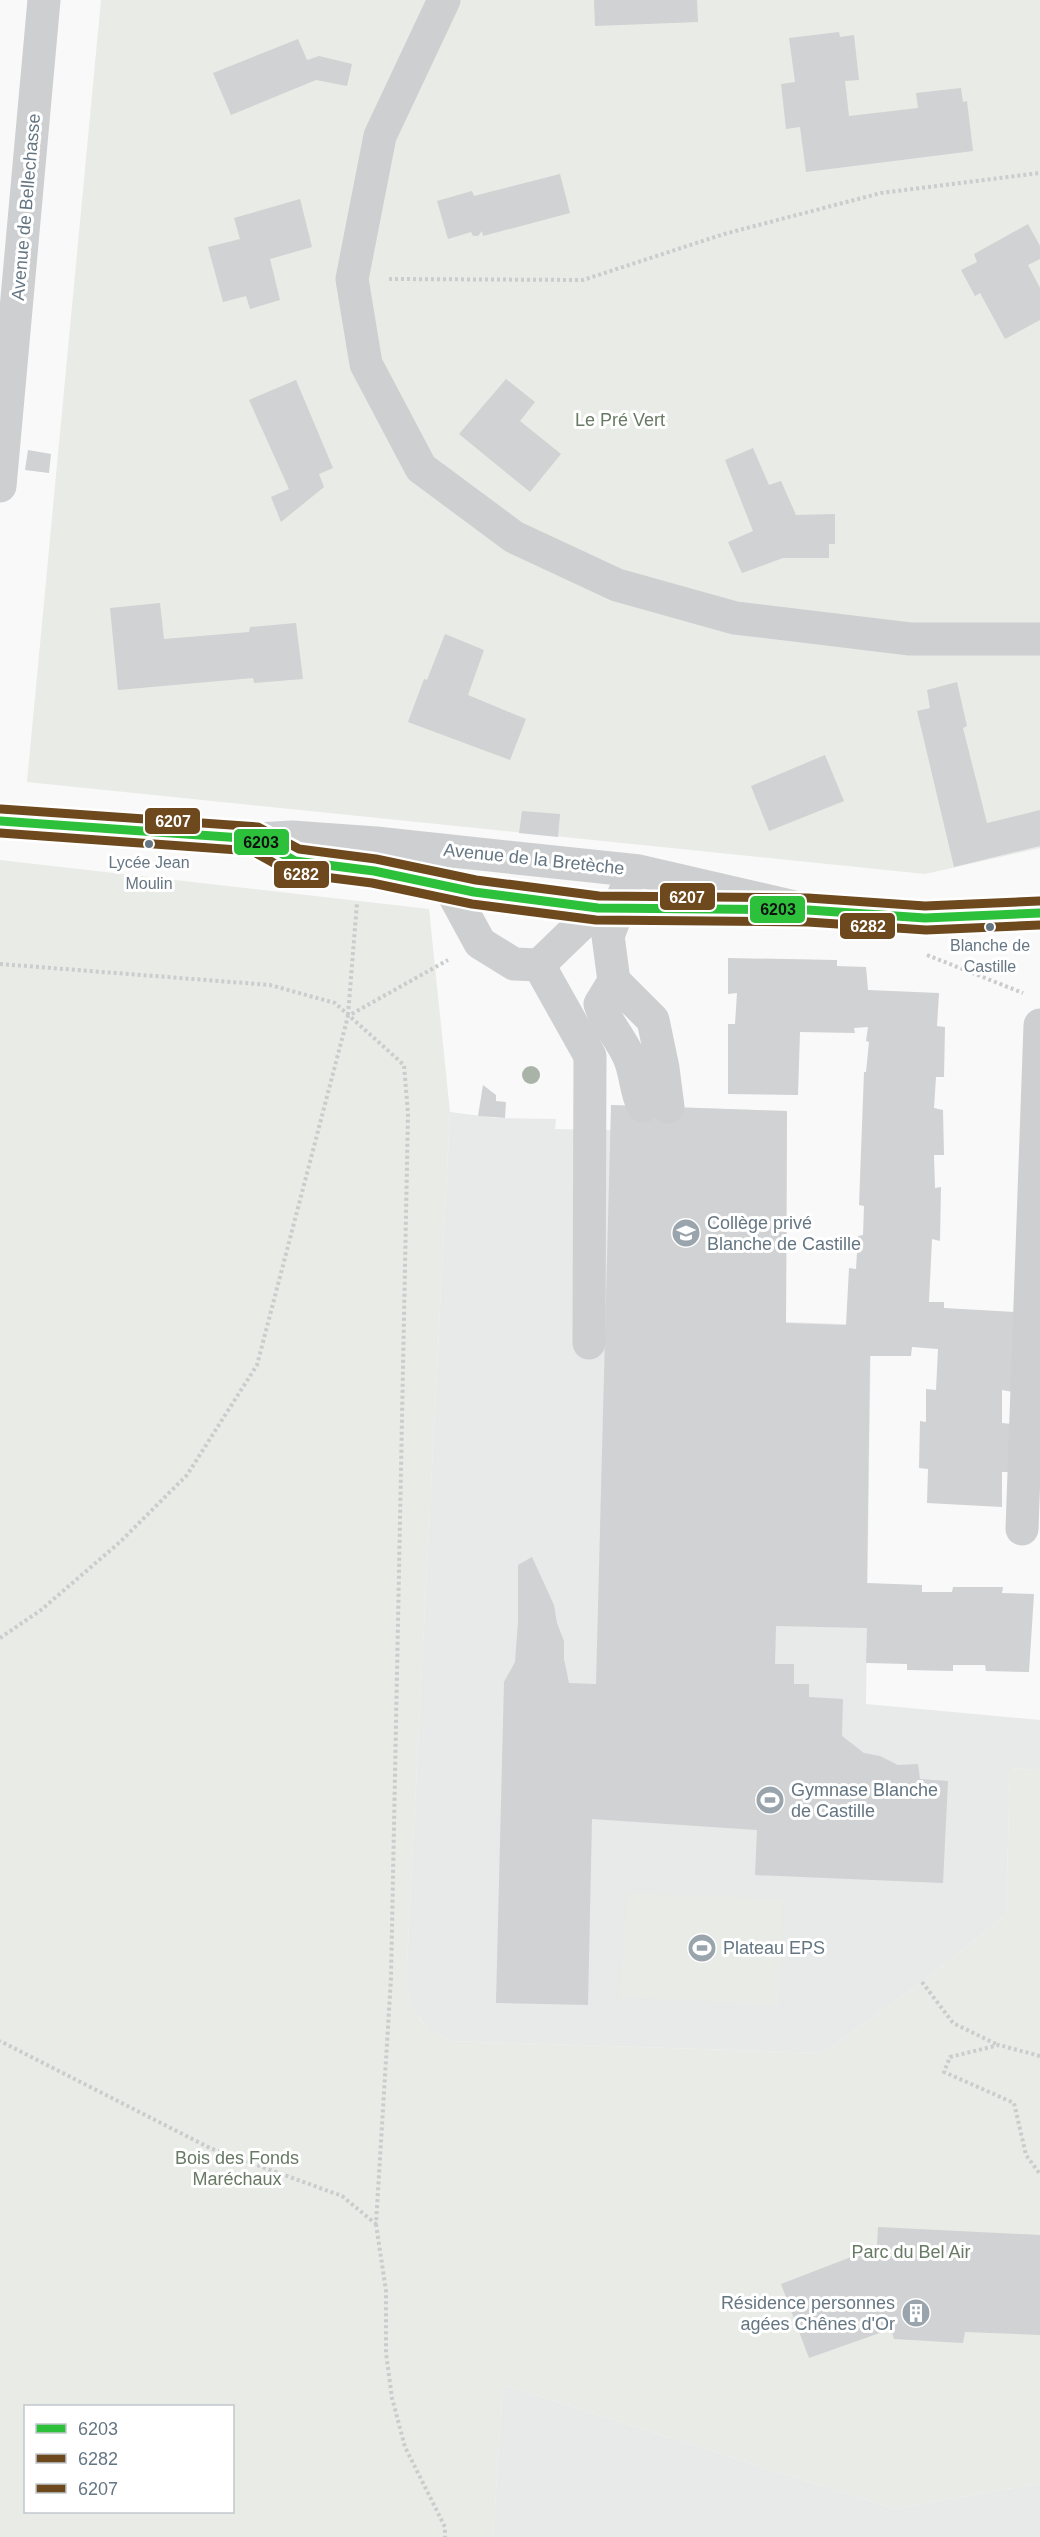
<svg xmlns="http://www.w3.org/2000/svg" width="1040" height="2537" viewBox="0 0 1040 2537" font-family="Helvetica,sans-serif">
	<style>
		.built { fill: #e8e9e9 }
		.green { fill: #e8ebe6; fill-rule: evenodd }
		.building { fill: #d0d2d3 }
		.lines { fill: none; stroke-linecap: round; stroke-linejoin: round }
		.path { stroke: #cbcccd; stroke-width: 4; stroke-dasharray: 3 3; stroke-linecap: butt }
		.minor { stroke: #cecfd0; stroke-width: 33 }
		.bus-1-casing { stroke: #fff; stroke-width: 14 }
		.bus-2-casing { stroke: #fff; stroke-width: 14 }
		.bus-3-casing { stroke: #fff; stroke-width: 14 }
		.bus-1 { stroke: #2dc13b; stroke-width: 9 }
		.bus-2 { stroke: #6e491e; stroke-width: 9 }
		.bus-3 { stroke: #6e491e; stroke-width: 9 }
		.tree { fill: #a9b3a7 }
		.bus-dot { fill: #657683; stroke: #fff; stroke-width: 2 }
		.labels { text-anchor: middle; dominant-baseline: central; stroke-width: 6; stroke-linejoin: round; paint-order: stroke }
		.bus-label { font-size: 16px; fill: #657683; stroke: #fff }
		.street-label { font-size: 18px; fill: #657683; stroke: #fff }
		.park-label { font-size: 18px; fill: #687a64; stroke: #fff }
		.poi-label { font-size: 18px; fill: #657683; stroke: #fff; text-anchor: start }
		.line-badge { stroke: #fff; stroke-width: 2 }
		.badge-label { font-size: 16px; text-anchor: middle; font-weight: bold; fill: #fff }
		.pale-badge-label { font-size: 16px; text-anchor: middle; font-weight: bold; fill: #111 }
	</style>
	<rect width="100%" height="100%" fill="#f9f9f9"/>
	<path class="built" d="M611,1105L787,1111L786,1322L871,1325L866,1704L1040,1720V1770L1010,1768L1006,1915L922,1982L823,2053L451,2041L430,2031L413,2010L406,1984L450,1112L496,1118L556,1119L555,1129L611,1130Z
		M503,2385L895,2509L1040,2483V2537H493Z"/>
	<path class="green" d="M101,0H1040V848L925,874L27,782Z
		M0,860L429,909L450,1112L406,1984C414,2016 421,2027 451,2041L823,2053L922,1982L1006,1915L1010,1768L1040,1770V2483L895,2509L503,2385L493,2537H0ZM26,2406H232V2512H26Z
		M627,1893L783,1899L779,2005L620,1997Z"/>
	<path class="building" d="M594,0H697L698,22L595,26Z
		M839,32L840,37L854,35L859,80L845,81L849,116L918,108L916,93L961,88L963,102L967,101L973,151L806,172L800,127L786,129L781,84L795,82L789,38Z
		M298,39L307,60L319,56L352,64L347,86L316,80L231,115L213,73Z
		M560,174L570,213L483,236L482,231L478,236H473L471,232L448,239L437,201L472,191L474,196Z
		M300,199L312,247L270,259L280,300L250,309L246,296L223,302L208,247L240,239L234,218Z
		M1028,224L1040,246V259L1028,265L1040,288V320L1005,339L980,293L975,296L961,270L977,262L974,254Z
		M506,379L535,402L520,421L561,454L530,492L459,434Z
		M296,380L333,468L319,474L324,487L281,522L271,497L289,489L249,400Z
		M753,448L769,485L781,481L796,515L835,514V544H829V558H783L742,573L728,542L753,531L725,460Z
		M28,450L51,454L49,473L25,470Z
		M160,603L164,639L249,632L250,627L296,623L303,679L254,683L253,678L118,690L110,608Z
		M445,634L484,650L468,695L526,719L510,760L408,722L424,679L427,680Z
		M957,682L967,726L963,728L987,823L1040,810V846L954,867L917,711L930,708L927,690Z
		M825,755L844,801L769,831L751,786Z
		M522,811L560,814L558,837L519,833Z
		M728,958L837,960V966L866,967L868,990L939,993L937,1026L945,1027L944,1077H936L934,1108L943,1110L944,1155H934L935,1188L941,1187L940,1241L932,1239L929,1302H944V1308L1015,1312L1013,1392L1002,1390V1423L1012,1424L1011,1472H1002V1507L927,1503L928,1469L919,1468L920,1421L926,1422V1389L936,1390L938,1349L912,1347L911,1356H870L867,1583L922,1585V1592H952L953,1587H1003L1002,1593L1034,1594L1029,1672L986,1671L985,1665H953V1671L907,1670V1664L866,1663L867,1628L776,1626L775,1664H794V1684H809V1697L843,1699L842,1736L864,1753L880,1756L898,1765L918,1764L920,1779L948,1781L943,1883L755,1875L757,1830L592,1819L588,2005L496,2003L504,1682L515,1662L518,1622V1565L532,1557L554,1605L557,1623L564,1641V1659L569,1683L596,1684L611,1105L787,1111L786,1323L846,1325L849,1268L856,1269L858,1236L863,1235L864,1206L859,1205L864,1072H866L869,1042L866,1041L868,1027L854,1028L855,1033L800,1032L798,1095L728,1094V1024H735L737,993L728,994Z
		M483,1085L496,1095V1101L506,1102L505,1118L478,1116Z
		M878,2227L1040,2235V2335L965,2332L963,2343L894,2339L891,2329L809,2358L781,2284L877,2247Z"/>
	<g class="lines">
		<path class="path" d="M389,279L583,280L724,234L881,193L1040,173
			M927,955L1023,993
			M0,964L270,985L335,1003L404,1065L408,1114L391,1978L376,2224L342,2196L210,2148L0,2041
			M348,1015L357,903
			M0,1638L41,1610L120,1542L187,1475L257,1365L348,1016L448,960
			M922,1982L953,2023L998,2045
			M1040,2056L999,2045L950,2057L944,2072L1014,2103L1026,2155L1040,2174
			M376,2224L386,2291V2353L392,2398L405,2447L445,2527V2537"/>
		<path class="minor" d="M444,0L380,136L352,279L366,364L421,468L514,537L617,585L735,618L910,639H1040
			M0,486L44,0
			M0,821L256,839L292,837L376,843L639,871L808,910
			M256,839L295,861L374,871L474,892L598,908L808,910L925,918L1040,913
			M449,886L480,943L514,964L539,965L598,908
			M626,889L608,936L614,981L600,1004C606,1023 619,1036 628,1055C636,1071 635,1090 643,1106
			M539,965L590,1056L589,1343
			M614,981L653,1020L663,1068L668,1107
			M1022,1529L1040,1025"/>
		<g class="bus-1-casing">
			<path id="bus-1" d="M0,821L256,839L295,861L374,871L474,892L598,908L808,910L925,918L1040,913"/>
		</g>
		<g class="bus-2-casing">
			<path id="bus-2" d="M0,833L252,851L292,873L372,883L472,904L596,920L808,922L926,930L1040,925"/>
		</g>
		<g class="bus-3-casing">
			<path id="bus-3" d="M1,809L258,827L299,849L376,859L476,880L599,896L808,898L925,906L1039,901"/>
		</g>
		<use href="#bus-1" class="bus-1"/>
		<use href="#bus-2" class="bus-2"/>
		<use href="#bus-3" class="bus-3"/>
	</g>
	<circle class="tree" cx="531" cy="1075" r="9"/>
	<defs>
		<g id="school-disc" transform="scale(1.5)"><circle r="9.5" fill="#99a4ac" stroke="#fff"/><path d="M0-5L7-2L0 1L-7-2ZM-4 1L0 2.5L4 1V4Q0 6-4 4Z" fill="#fff"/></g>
		<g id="stadium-disc" transform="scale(1.5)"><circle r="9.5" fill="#99a4ac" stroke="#fff"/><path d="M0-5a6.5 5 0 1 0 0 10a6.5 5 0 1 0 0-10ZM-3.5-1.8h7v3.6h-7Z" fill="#fff"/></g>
		<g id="building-disc" transform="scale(1.5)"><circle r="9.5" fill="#99a4ac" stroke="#fff"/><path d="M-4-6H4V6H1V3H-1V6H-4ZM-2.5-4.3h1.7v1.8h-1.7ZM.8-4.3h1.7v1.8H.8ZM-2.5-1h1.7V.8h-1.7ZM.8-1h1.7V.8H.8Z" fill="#fff"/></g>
	</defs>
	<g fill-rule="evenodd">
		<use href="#school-disc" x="686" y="1233"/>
		<use href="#stadium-disc" x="770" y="1800"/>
		<use href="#stadium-disc" x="702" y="1948"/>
		<use href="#building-disc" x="916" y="2313"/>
	</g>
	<g class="bus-dot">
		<circle cx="149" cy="844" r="5"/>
		<circle cx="990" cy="927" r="5"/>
	</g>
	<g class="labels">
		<g class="bus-label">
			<text x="149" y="862">Lycée Jean<tspan x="149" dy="21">Moulin</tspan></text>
			<text x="990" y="945">Blanche de<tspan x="990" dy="21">Castille</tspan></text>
		</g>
		<g class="street-label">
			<text transform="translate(26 207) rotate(-85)">Avenue de Bellechasse</text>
			<text transform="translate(534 859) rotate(6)">Avenue de la Bretèche</text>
		</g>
		<g class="park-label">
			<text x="620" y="420">Le Pré Vert</text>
			<text x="237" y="2158">Bois des Fonds<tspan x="237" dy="21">Maréchaux</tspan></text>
			<text x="911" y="2252">Parc du Bel Air</text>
		</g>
		<g class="poi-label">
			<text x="707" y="1223">Collège privé<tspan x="707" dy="21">Blanche de Castille</tspan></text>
			<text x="791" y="1790">Gymnase Blanche<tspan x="791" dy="21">de Castille</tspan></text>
			<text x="723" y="1948">Plateau EPS</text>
			<text x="895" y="2303" text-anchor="end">Résidence personnes<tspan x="895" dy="21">agées Chênes d'Or</tspan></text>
		</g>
	</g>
	<g class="line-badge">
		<rect x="144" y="807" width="57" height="28" rx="6" fill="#6e491e"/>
		<rect x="233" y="828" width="57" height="28" rx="6" fill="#2dc13b"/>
		<rect x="273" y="860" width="57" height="29" rx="6" fill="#6e491e"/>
		<rect x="659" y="882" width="57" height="29" rx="6" fill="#6e491e"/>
		<rect x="749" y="895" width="57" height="29" rx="6" fill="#2dc13b"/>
		<rect x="839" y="912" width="57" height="28" rx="6" fill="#6e491e"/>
	</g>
	<g class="badge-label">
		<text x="173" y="827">6207</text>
		<text x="301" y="880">6282</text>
		<text x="687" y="903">6207</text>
		<text x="868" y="932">6282</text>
	</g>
	<g class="pale-badge-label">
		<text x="261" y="848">6203</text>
		<text x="778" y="915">6203</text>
	</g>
	<rect x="24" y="2405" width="210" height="108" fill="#ffffff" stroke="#c1c8cd" stroke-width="1.5"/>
	<rect x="36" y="2424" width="30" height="9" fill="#2dc13b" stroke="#c1c8cd" stroke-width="1.5"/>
	<text x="78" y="2435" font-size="18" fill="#657683">6203</text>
	<rect x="36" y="2454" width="30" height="9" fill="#6e491e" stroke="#c1c8cd" stroke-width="1.5"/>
	<text x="78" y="2465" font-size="18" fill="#657683">6282</text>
	<rect x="36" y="2484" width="30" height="9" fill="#6e491e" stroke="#c1c8cd" stroke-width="1.5"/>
	<text x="78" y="2495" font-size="18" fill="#657683">6207</text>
</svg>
